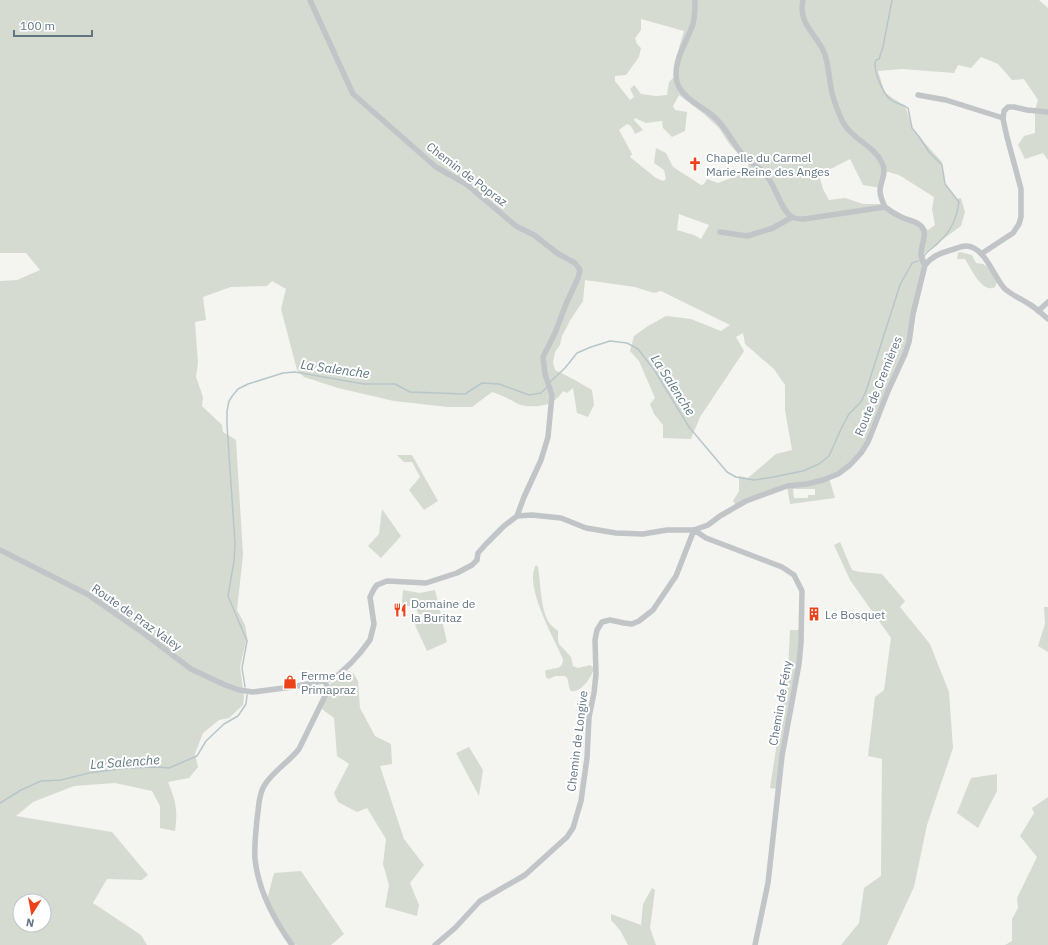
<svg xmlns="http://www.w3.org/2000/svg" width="1048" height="945" viewBox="0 0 1048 945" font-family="'IBM Plex Sans',sans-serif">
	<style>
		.green { fill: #d5dbd1; fill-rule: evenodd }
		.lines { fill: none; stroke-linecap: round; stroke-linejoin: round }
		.stream { stroke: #b8c6ca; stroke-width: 1.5 }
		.minor { stroke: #c1c5c8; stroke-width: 5.5 }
		.labels { text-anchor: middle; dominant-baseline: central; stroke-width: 4; stroke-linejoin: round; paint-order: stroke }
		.poi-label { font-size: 12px; fill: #627582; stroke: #fff; text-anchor: start }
		.street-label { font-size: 12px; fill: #627582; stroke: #fff }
		.water-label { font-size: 13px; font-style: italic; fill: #5d7880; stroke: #fff }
	</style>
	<rect width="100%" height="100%" fill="#f4f4f0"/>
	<path class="green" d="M0,0H1039L1048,8V160L1043,153L1025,159L1018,145L1024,136L1035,133V110L1038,100L1024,79L1012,80L998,64L981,57L971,68L958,65L954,73L902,69L878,71L885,93L905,106L913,130L942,162L945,185L956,199L961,198L965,212L961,226L930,249L924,254L928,264L922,284L909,342L868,442L850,465L829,478L835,498L790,504L787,486L737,506L733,501L739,491V476L748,478L776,454L792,450L785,410V385L774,369L745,344L743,333L736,337L744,351L700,417L691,439L663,438V425L654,414L650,404L655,398L639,361L630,351L634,336L648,326L666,316L691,319L721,331L730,325L661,291L654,293L635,287L585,280L583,301L571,319L562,336L560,345L555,352L553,363L555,370L573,379L592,390L594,405L588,417L577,413L573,388L567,393L563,391C561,394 558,398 555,400C546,407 529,408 518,404C509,399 502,395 492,392L472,407H448L394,401L338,388L304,377L297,370L281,309L286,289L272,281L267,286L231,287L203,297L206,320L195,322L198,363L196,377L203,397L202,406L222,425L223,432L236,440L243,555L237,610L245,625L248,642L246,641L240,667L244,697L243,705L229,718L219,720L203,733L195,754L198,767L189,778L168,782C176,802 178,810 175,831L160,828V806L152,791L115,783L74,786L33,802L16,816L112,832L148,875L142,880L107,879L93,903L141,935L147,945H0V281L17,280L40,270L26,253H0ZM641,19L684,31L676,58L674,77L669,82L667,95L656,96L641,94L634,85L630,89L634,97L630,100L615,81V76L626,75L639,57L641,48L637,44L635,38L641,30ZM679,95L704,114L719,128L730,145L749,165L747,167V172L718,183L707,179L704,184L701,185L673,167L666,153L656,148L654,163L664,170L666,179L663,181L656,178L630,157L632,154L619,130L627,124L631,126L635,134L643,130L634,120L635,118L646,123L662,121L663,128L672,137L685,131L687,112L675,110L673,106ZM850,159L863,185L881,188L885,171L899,175L934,197L932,209L935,225L928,230L920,223L881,204H863L845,198L829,200L823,189L819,175ZM679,214L709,225L701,239L694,235L677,230ZM793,489H815V495H808V498H794ZM20,901H44V925H20Z
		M960,252L972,255L976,263L983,264L994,271L997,282L995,287C982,294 971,268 965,259H957L958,253Z
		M397,455H412L438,501L424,510L409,490L420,477L412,462H404Z
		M382,509L401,536L381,558L368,546L379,534Z
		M840,542L852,570L860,572L882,574L905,601L900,607L930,644L949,692L953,748L927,825L914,887L887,945H841L859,923L864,888L881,876L882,759L868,756L875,697L884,690L891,638L850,580L834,545Z
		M536,565L538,567C541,583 540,612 551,625C553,627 556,629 558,631V640L559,644L571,657L573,666L578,668L590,665L594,668C592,677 581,693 571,691C567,686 570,680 565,676H555L549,679L546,677L545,671C553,667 563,671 563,659C555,640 523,585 536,565Z
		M403,590L420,593L435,590L447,642L427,651L415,625L426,618L423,613L419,615L416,609L402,603Z
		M1044,607H1048V652L1038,646L1045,624Z
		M790,630H802L778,789L770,788L788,671Z
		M349,671L354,674L358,681L360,708L375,736L391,744L392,764L380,766L404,839L424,865L410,883L419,905L417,916L385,907L389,885L383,864L386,839L367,808L357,812L338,802L334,793L349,764L337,756L334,718L322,709L329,685Z
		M469,747L483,770L479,796L456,753Z
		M997,774V791L978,828L957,813L971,778Z
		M1048,797V945H1005L1012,941V919L1018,908L1017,898L1037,857L1020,836L1034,813L1032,808Z
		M301,871L344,934L331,945H298L291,944L267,900L274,873Z
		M652,888L655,890L650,928L656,945H628L620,930L611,920V914L641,925L643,904Z"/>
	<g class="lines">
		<path class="stream" d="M892,0L883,47L879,59L876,60C872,69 883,94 891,100C896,104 903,104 908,108L912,128L920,138L929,152L942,165L945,184L959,202C957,217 951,231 940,241C935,247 928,250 924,256
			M550,382L565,368L577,353L591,347L610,341L627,343L638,349L655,371L689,427L727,472L736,477L754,480L773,477L803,471L819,464L829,456L841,429L849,414L861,402L866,391L900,285L912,263L918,261
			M245,687L242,668L247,641L228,596L234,561L235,543L227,425V411L229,401L233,395L238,389L248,384L283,373L295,372L364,384H395L410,392L465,394L482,383L499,384L529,395L541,393L547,387
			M0,803L21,790L41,781L61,780L89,773L127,768L157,767L169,768L197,756L206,741L224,724L238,716L246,704L247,695"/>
		<path class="minor" d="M310,0L353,94L436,167L466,184L516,226L534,235L557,253L575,263L580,270L578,278L566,304L555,333L543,357L545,374L552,395L548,437L541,460L524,497L517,516
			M695,0C695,8 695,16 693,24C687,42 672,62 677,82C681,97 701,106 712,115C726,126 732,143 744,156C749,162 757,166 763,171C775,182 780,210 792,217C795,219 799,219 804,219L885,207C890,211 895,214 901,217C907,220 916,221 921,226C931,236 914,251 925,265
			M803,0C798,24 815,32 824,52C829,65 829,80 832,93C835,104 839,115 844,124C853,140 875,146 882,163C887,173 881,180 880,190C880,196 882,201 885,207
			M918,95L946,100L1003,118
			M720,232L747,236L773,228L792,217
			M981,254L1013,233L1019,224L1021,217V189L1007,137L1003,119L1004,111L1008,107H1014L1027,110L1048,112
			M1038,311L1048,302
			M694,530L706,538L782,567L794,575L802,591L801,643L799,664L782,756L768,883L755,945
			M0,550L87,594L142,632L191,669L225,685L239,690L253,692L292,687L332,679L337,676L351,663L360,653L370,640L374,624L370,597L374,589L377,585L387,581L426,583L457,573L472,565L477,560L478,553L486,544L504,526L517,516L532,515L561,518L586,528L616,533L643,534L667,530H694L708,525L720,516L746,501L787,486L807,484L823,480L838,474L850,465L861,453L868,442L888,391L905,354L909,342L913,314L925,265C932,256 941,253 951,250C956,249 961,246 966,246C985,246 994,278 1005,289C1012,295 1021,299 1029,304C1036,308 1042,314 1048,319
			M292,945C275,921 258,889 255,859C254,845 256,832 257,819C259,808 258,796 264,786C272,772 289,762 299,749L326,694L327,687L325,681
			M435,945L455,928L480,901L525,875L567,837L573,828L581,801L587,758L589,717L594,693L596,674L595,640L597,630L602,622L610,620L624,623L632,624L639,621L653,610L676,576L694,530"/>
	</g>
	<defs>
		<g id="church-bare" transform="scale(1.08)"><path d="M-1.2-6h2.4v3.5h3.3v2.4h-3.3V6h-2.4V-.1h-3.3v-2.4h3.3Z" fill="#eb4219" stroke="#fff" stroke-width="2.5" paint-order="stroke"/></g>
		<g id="restaurant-bare" transform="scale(1.08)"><path d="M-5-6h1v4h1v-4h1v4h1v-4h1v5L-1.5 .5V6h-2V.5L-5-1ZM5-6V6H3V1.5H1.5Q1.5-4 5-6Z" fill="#eb4219" stroke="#fff" stroke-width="2.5" paint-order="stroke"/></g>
		<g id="building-bare" transform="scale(1.08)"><path d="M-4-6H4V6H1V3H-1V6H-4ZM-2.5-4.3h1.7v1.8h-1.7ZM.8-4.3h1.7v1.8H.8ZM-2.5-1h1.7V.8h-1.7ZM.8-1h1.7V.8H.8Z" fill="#eb4219" stroke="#fff" stroke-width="2.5" paint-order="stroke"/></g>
		<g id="shop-bare" transform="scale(1.08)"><path d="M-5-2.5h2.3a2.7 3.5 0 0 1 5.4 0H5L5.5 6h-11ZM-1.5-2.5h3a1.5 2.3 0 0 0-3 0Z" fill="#eb4219" stroke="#fff" stroke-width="2.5" paint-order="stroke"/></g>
	</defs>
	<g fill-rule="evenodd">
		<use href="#church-bare" x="695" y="164"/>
		<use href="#restaurant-bare" x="400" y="610"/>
		<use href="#building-bare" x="814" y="614"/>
		<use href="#shop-bare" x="290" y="682"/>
	</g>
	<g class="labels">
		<g class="poi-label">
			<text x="706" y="157">Chapelle du Carmel<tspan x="706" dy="14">Marie-Reine des Anges</tspan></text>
			<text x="411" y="603">Domaine de<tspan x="411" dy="14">la Buritaz</tspan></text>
			<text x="825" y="614">Le Bosquet</text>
			<text x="301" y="675">Ferme de<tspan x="301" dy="14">Primapraz</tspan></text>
		</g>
		<g class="street-label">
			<text transform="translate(467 174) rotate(37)">Chemin de Popraz</text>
			<text transform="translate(878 386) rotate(-68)">Route de Cremières</text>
			<text transform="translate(137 617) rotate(35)">Route de Praz Valey</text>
			<text transform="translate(780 703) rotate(-80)">Chemin de Fény</text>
			<text transform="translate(577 741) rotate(-83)">Chemin de Longive</text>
		</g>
		<g class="water-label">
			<text transform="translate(335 369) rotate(8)">La Salenche</text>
			<text transform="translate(673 385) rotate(57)">La Salenche</text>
			<text transform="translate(125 762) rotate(-4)">La Salenche</text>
		</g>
	</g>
	<g transform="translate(32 913) rotate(191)"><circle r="19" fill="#ffffff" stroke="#c0c8cd"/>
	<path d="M0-3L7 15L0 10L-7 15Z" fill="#eb4219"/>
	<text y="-6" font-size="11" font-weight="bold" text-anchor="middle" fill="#627582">N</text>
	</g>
	<path d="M14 30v6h78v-6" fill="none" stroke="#627582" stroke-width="2"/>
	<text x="20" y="30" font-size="12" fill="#627582" stroke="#ffffff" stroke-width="3" paint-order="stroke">100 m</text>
</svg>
